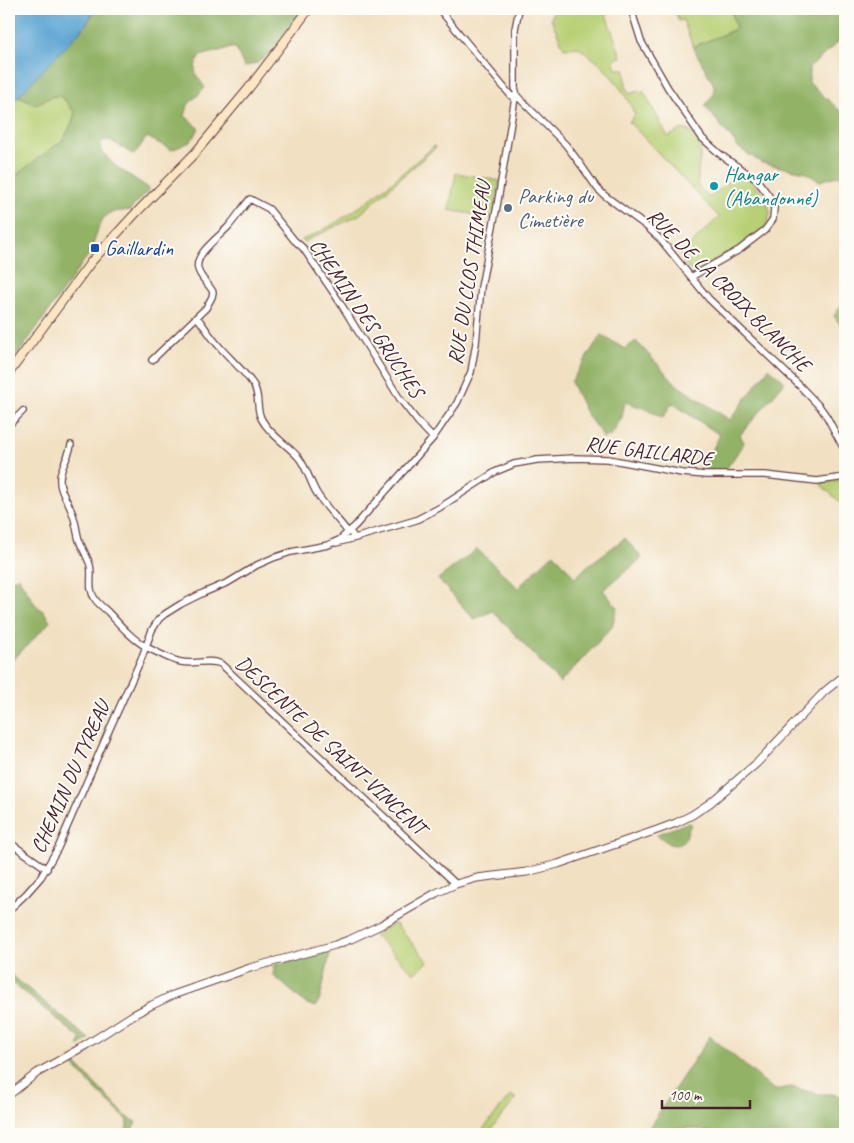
<svg xmlns="http://www.w3.org/2000/svg" width="854" height="1143" viewBox="0 0 854 1143" font-family="Caveat,sans-serif">
	<style>
		.green { fill: #b8d075; stroke: #817850 }
		.forest { fill: #92b266; stroke: #6e6848 }
		.water { fill: #5ca4d3; stroke: #53627f }
		.lines { fill: none; stroke-linecap: round; stroke-linejoin: round }
		.minor-casing { stroke: #633c42; stroke-width: 8 }
		.tertiary-casing { stroke: #633c42; stroke-width: 9 }
		.secondary-casing { stroke: #633c42; stroke-width: 10 }
		.minor { stroke: #fff; stroke-width: 5.5 }
		.tertiary { stroke: #fff; stroke-width: 7 }
		.secondary { stroke: #fce6c4; stroke-width: 8 }
		.culture-dot { fill: #0f9aa8; stroke: #fdfcf7; stroke-width: 2 }
		.service-dot { fill: #5c6f8a; stroke: #fdfcf7; stroke-width: 2 }
		.transit-dot { fill: #1a4fb4; stroke: #fdfcf7; stroke-width: 2 }
		.labels { text-anchor: middle; dominant-baseline: central; stroke-width: 4; stroke-linejoin: round; paint-order: stroke }
		.culture-label { font-size: 21px; fill: #0d838f; stroke: #fdfcf7; text-anchor: start }
		.service-label { font-size: 21px; fill: #4e5e75; stroke: #fdfcf7; text-anchor: start }
		.transit-label { font-size: 21px; fill: #164399; stroke: #fdfcf7; text-anchor: start }
		.street-label { font-size: 21px; fill: #4a1f2b; stroke: #fdfcf7 }
	</style>
	<rect width="100%" height="100%" fill="#fdfcf7"/>
	<filter id="ink" filterUnits="userSpaceOnUse"><feTurbulence type="fractalNoise" baseFrequency=".02" numOctaves="2"/><feDisplacementMap in="SourceGraphic" scale="10" xChannelSelector="R" yChannelSelector="G"/><feConvolveMatrix kernelMatrix="1 2 1 2 8 2 1 2 1" color-interpolation-filters="sRGB"/></filter>
	<filter id="wash" filterUnits="userSpaceOnUse"><feTurbulence type="fractalNoise" baseFrequency=".0096" numOctaves="4" result="noise"/><feDisplacementMap in="SourceGraphic" scale="20" xChannelSelector="R" yChannelSelector="G"/><feGaussianBlur stdDeviation="1.12" result="paint"/><feColorMatrix in="noise" values="0 0 0 0 0 0 0 0 0 0 0 0 0 0 0 0 0 1.4 0 .05"/><feComposite in="paint" operator="in"/></filter>
	<g filter="url(#wash)">
		<rect width="100%" height="100%" fill="#f2e0c2"/>
		<path class="green" d="M554,9H604L621,57L615,59L614,64L617,69H625L626,86L630,94L639,91L644,92L668,137L682,129L689,131L698,141L701,153L698,171V186L710,198L732,179L742,175L750,179L765,197L770,212L768,221L764,228L739,247L697,271L689,269L680,255L719,217L629,122L635,115C624,87 602,63 578,47L564,48L551,19Z
			M674,9H731L736,29L693,47L683,20L679,21Z
			M18,96L26,99L34,105L54,96L62,97L75,113L72,123L63,140L9,183V106Z
			M434,146L436,147L359,215L304,242L302,240C316,234 330,227 343,218C375,198 405,171 434,146Z
			M456,173L500,181L493,218L449,210Z
			M845,479V506L821,485V483Z
			M395,923L428,962L414,973L374,935Z
			M511,1095L516,1099L487,1134H479Z"/>
		<path class="forest" d="M96,9H303L265,57L257,63L244,67L236,48H230L200,56C190,72 197,75 205,88L188,105L185,116L199,128L191,141L172,150L147,137L134,155L110,140H104L100,144L101,151L114,165L150,189L130,210C124,211 116,211 110,213C99,217 95,241 91,251L9,367V183L21,171L63,140L72,123L75,113L62,97L54,96L34,105L26,99L18,96L84,27Z
			M731,9H845V33L838,42L809,68V83L845,115V174L819,181L805,172L762,163L739,148L705,106L714,94V85L693,47L736,29Z
			M845,299V331L834,316Z
			M601,335L625,349L636,341L678,386L730,420L769,368L785,382L740,435L744,443L723,474L699,475L720,435L672,403L663,418L646,409L625,402L622,417L611,436L602,438L603,436L587,415L571,382Z
			M625,538L642,558L603,590L617,607L612,627L560,683L493,611L474,619L438,579L477,549L518,588L554,553L575,578L586,567Z
			M18,577L35,604L45,613L50,622L9,664V578L12,580Z
			M687,823L692,824L688,830L686,838L678,845C664,845 667,840 657,835L658,834Z
			M324,951L330,953L320,999L315,1007L305,1003L273,975L275,965Z
			M9,973L89,1039L78,1046L81,1039L9,980Z
			M710,1036L774,1090L791,1087L819,1094H832L845,1097V1134H747L716,1133L689,1128L669,1129L646,1132Z
			M70,1058L126,1116L136,1122L130,1134H125L128,1121L94,1088L69,1061Z"/>
		<path class="water" d="M9,9H96L84,27L9,106Z"/>
	</g>
	<g filter="url(#ink)">
		<g class="lines">
			<g class="minor-casing">
				<path id="minor" d="M439,9L511,96H517
					M631,9L641,41L668,88L702,138L721,155L757,180L769,196L774,208L773,219L765,230L739,250L691,277
					M517,96L566,145L581,165L597,188L604,195L646,226L660,239L709,299L799,385L820,407L827,417L845,451
					M517,96L515,87V29L519,9
					M197,317C204,326 210,336 218,345C229,358 243,370 253,384C261,396 255,409 262,420C271,436 288,445 299,458C307,469 310,481 316,492C325,507 337,518 347,531L351,533L355,538L416,520L439,508L495,472L514,464L537,460L575,458L608,459L682,473L706,475H765L817,481L845,477
					M152,360L206,308L212,297L213,292C209,284 200,278 198,269C194,254 219,237 228,227C236,218 242,208 250,199L269,209L294,240L303,248L339,301L400,399L418,422L433,438
					M9,425L23,411
					M71,445C69,457 61,466 60,478C59,491 67,499 71,510C76,520 76,530 79,540C82,548 87,556 90,565C93,576 87,588 95,599C98,604 104,608 108,612C120,625 133,640 148,648C159,653 170,660 181,662C195,665 209,658 221,664L456,884
					M336,543L355,538
					M9,842L47,869
					M9,910L26,894L41,877L58,848L107,735L142,657L152,630L159,619L165,614L181,604L203,593L229,582L257,565L273,558L291,552L328,545L339,540L355,526L433,438L457,403L471,372L476,343L481,287L497,206L515,98L517,96"/>
			</g>
			<g class="tertiary-casing">
				<path id="tertiary" d="M9,1095L37,1073L86,1045L133,1015L152,1005L173,995L250,968L335,945L351,939L381,925L436,893L456,884L477,878L527,872L558,864L657,830L676,823L692,815L710,803L757,763L824,692L845,675"/>
			</g>
			<g class="secondary-casing">
				<path id="secondary" d="M9,373L91,262L134,215L195,153L249,88L309,9"/>
			</g>
			<use href="#minor" class="minor"/>
			<use href="#tertiary" class="tertiary"/>
			<use href="#secondary" class="secondary"/>
		</g>
	</g>
	<circle class="culture-dot" cx="714" cy="186" r="5"/>
	<circle class="service-dot" cx="508" cy="208" r="5"/>
	<rect class="transit-dot" x="90" y="243" width="10" height="10" rx="2.5"/>
	<g class="labels">
		<g class="culture-label">
			<text x="724" y="174">Hangar<tspan x="724" dy="24">(Abandonné)</tspan></text>
		</g>
		<g class="service-label">
			<text x="518" y="196">Parking du<tspan x="518" dy="24">Cimetière</tspan></text>
		</g>
		<g class="transit-label">
			<text x="105" y="248">Gaillardin</text>
		</g>
		<g class="street-label">
			<text transform="translate(469 273) rotate(-81)">RUE DU CLOS THIMEAU</text>
			<text transform="translate(729 290) rotate(45)">RUE DE LA CROIX BLANCHE</text>
			<text transform="translate(367 318) rotate(56)">CHEMIN DES GRUCHES</text>
			<text transform="translate(649 451) rotate(7)">RUE GAILLARDE</text>
			<text transform="translate(331 745) rotate(43)">DESCENTE DE SAINT-VINCENT</text>
			<text transform="translate(70 777) rotate(-66)">CHEMIN DU TYREAU</text>
		</g>
	</g>
	<rect width="854" height="1143" fill="none" stroke="#fdfcf7" stroke-width="30"/>
	<path d="M662 1100v8h88v-8" fill="none" stroke="#4a1f2b" stroke-width="2.5"/>
	<text x="669" y="1100" font-size="15" fill="#4a1f2b" stroke="#fdfcf7" stroke-width="4" paint-order="stroke">100 m</text>
</svg>
